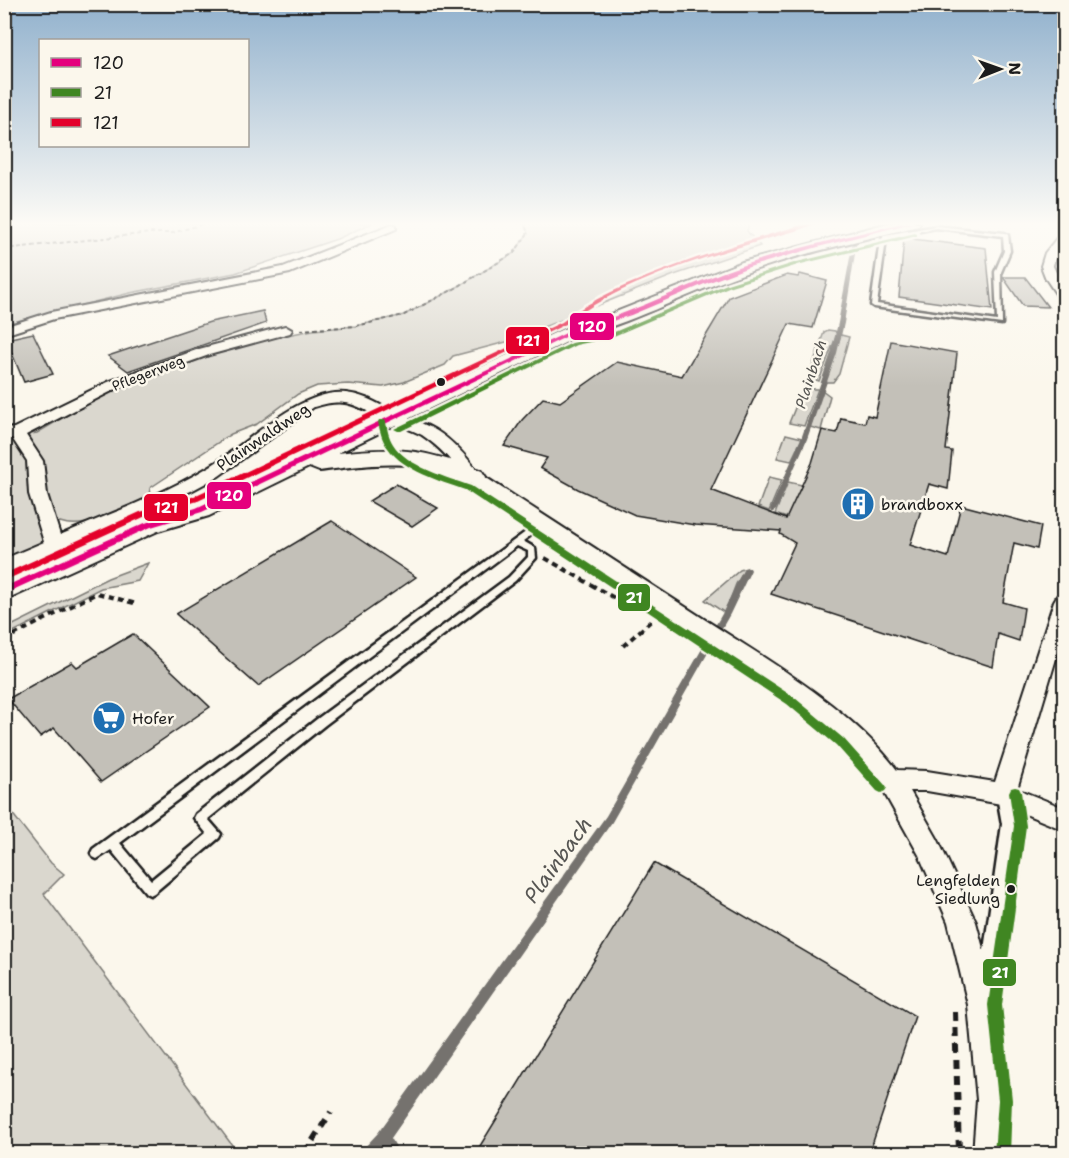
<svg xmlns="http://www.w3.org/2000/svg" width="1069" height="1158" viewBox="0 0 1069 1158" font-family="'Shantell Sans',sans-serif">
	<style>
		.green { fill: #dad7ce; stroke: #7b7a75; stroke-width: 1.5 }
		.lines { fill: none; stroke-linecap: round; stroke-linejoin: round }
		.stream { fill: #74726e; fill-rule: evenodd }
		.building { fill: #c3c0b8; stroke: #1c1c1c; stroke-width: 1.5 }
		.service-casing { stroke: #1c1c1c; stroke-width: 5 }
		.minor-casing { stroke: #1c1c1c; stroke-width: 4 }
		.primary-casing { stroke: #1c1c1c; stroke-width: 4 }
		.path-far2 { stroke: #1c1c1c; stroke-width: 2; stroke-dasharray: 4 3; stroke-linecap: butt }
		.path-far1 { stroke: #1c1c1c; stroke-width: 4; stroke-dasharray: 6 4.5; stroke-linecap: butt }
		.path { stroke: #1c1c1c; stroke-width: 6; stroke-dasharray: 9 7; stroke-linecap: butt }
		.service { fill: #fbf7ec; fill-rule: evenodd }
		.minor { fill: #fbf7ec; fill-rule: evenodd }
		.primary { fill: #fbf7ec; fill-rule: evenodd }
		.bus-1-casing { stroke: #fbf7ec; stroke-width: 5 }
		.bus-2-casing { stroke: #fbf7ec; stroke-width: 5 }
		.bus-3-casing { stroke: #fbf7ec; stroke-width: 5 }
		.bus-1 { fill: #e5007d; fill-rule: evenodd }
		.bus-2 { fill: #3f8621; fill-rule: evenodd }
		.bus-3 { fill: #e4002b; fill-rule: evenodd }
		.bus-dot { fill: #1c1c1c; stroke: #fbf7ec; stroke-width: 2 }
		.labels { text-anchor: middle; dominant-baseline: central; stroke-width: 5; stroke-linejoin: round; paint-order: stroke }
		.far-street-label { font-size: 14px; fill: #1c1c1c; stroke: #fbf7ec }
		.far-water-label { font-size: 15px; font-style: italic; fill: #575653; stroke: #fbf7ec }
		.street-label { font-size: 16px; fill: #1c1c1c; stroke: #fbf7ec }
		.poi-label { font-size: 16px; fill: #1c1c1c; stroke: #fbf7ec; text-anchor: start }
		.near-bus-label { font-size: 16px; fill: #1c1c1c; stroke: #fbf7ec; text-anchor: end }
		.near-water-label { font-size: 21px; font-style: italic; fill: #575653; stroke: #fbf7ec }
		.line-badge { stroke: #fbf7ec; stroke-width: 2 }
		.badge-label { font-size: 16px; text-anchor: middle; font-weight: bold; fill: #fff }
	</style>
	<rect width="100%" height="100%" fill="#fbf7ec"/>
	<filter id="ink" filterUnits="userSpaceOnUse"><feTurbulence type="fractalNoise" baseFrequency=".0167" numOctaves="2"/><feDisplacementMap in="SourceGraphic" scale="12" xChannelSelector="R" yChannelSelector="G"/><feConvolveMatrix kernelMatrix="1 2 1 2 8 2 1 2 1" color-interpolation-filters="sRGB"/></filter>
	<g filter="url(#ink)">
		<path class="green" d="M5,223H372L337,239L235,273L130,293L5,324Z
			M524,223H749L747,231L760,246L674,275L506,342L453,356L445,365L404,382L383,387L348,384L317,386L298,394L257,424L231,434L150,488L151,495C125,507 89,532 60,522L38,549L5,565V438L37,433L108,391L182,362L246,343L313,330L356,326L404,315L454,289L514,253L528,233Z
			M828,330L835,331L837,334L819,381L811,378V370L824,332Z
			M841,335L849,337L839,374L833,382H824Z
			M810,389H818L804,426L789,423L801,393Z
			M822,390L830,396L821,430L810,427Z
			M786,434L802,438L791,461L777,458Z
			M769,477L782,480L769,511L758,507Z
			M788,482L802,485L787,518L775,514Z
			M148,563L138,581L101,588L5,636V629L108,578Z
			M746,568L736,584L725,613L705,600L740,570Z
			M4,803L51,863L64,874L44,894L238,1153H5Z"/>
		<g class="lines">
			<path class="stream" d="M855,240L857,241L844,323L837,353L807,439L776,510L773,512H771L770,510L801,439L831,353L838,323L853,241Z
				M744,568H750L751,570L730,614L612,822L391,1138L400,1154H386L382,1148L377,1154H362L363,1149L378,1133L606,816L722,614Z"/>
		</g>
		<path class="building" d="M904,238L986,248L992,310L899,297Z
			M800,274L827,281L813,328L789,324L711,490L786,519L812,463L822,430L837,433L841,418L865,423L867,415L875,417L891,341L957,353L946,450L952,451L948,489L929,484L910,545L948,557L961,505L1041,526L1037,549L1014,543L1003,602L1024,608L1019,641L998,634L993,667L771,594L795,543L780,534L781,531L695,525L635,515L578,489L540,468L547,458L504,446L522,420L543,398L560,402L617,362L682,376L729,297L787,275L798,277Z
			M1003,277H1025L1048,307L1023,306Z
			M263,311L266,323L128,371L108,356L210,322Z
			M33,333L53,374L24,382L6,339Z
			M396,484L412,493L438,508L412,526L369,501Z
			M332,521L416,577L258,686L176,614Z
			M133,634L210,707L101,782L54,728L40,737L8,699L72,662L77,667Z
			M654,863L915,1016L869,1154H475Z"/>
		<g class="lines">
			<g class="service-casing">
				<path id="service" d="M936,226L1005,233L1008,235L1010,251L1001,272L1002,324L874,307L871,305L879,247L884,235ZM936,228L1003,236L1004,251L995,272L997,321L877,304L885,247L888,237Z
					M542,520L545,521L546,523L545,525L523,541L535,548L536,558L515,581L325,725L208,819L221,834L219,838L154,893L150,895L146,893L111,850L97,859L93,857L91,853L93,849ZM517,546L528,551V557L509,577L317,719L196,814L194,818L207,834L151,880L120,843Z
					M1003,791L1007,792L1009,796L1014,824L994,978L992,983L987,985L982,983L980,978L1002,824L997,796L999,792Z"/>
			</g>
			<g class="minor-casing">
				<path id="minor" d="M392,224L396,225V229L290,273L54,319L4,335V327L51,312L283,267Z
					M1064,233C1065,246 1055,253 1053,266L1064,289V301L1060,300L1046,279L1041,266L1045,253L1060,234Z
					M285,326L292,330L290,333L209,355L118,388L26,435L43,461L47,494L60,535C109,514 160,496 205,469C245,447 299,388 346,393C367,395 382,407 400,415C410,420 420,422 430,427C450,437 466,456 479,473C554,522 629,570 704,619C768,660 852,709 897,770L927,771L995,782L1054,601L1057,596L1064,594V632L1017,789L1064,808V830L1001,804L927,791H910L938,840L976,922L998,1005L1009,1100L1007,1154H973L977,1100L968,1005L948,922L919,855L881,787L865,763L817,719L733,659L467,481C454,463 440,447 422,435C411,429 398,426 387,421C357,407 349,396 314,407L219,476L191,491L4,573V559L44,542L29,494L27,461L12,438L4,439V429L14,428L108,382L199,349Z"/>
			</g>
			<g class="primary-casing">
				<path id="primary" d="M888,223H920L918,226C855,242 792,255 732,278C680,297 631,323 577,337L338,453C399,446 425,450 482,471L486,477L482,483C460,488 438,469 416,466C384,462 351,467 319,471L309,467L209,516L158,531L4,601V579L138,519L189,504L563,329L603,317L742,262Z"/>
			</g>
			<path class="path-far2" d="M4,249L150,233H172L206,223
				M300,330L356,326L404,315L454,289L514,253L528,233L524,223"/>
			<path class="path-far1" d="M545,558L632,608
				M4,640L97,593L137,604
				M623,646L652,620"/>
			<path class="path" d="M955,1012L959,1154
				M304,1154L331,1112"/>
			<use href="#service" class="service"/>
			<use href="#minor" class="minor"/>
			<use href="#primary" class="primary"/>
			<g class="bus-1-casing">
				<path id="bus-1" d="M902,223H912L818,247L749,267L707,283L631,315L572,334L202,512L151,527L4,594V587L145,523L196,508L568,332C621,317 670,293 721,273C780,251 841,238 902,223Z"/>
			</g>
			<g class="bus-2-casing">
				<path id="bus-2" d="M915,233L917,234V236L801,264L731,286L609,338L576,345L401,431H398L394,429L572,343L605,336L727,284L797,262Z
					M379,420H385L386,422C387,429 389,438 393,444C406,466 448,478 471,486L795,698L844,739L885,785L887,788L885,791L881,793L877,791L836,745L787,704L465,490C440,481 404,471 388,448C382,441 380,431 378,422Z
					M1015,787L1019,788L1021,792L1026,826L1002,1005L1012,1100L1010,1154H994L998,1100L988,1005L1014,826L1009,792L1011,788Z"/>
			</g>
			<g class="bus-3-casing">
				<path id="bus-3" d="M808,223H817C799,231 779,235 760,241C698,259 617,284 566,324L198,501L146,516L4,581V574L140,512L192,497L562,322C592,298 628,284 664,270C711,252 759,237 808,223Z"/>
			</g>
			<use href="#bus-1" class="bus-1"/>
			<use href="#bus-2" class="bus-2"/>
			<use href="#bus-3" class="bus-3"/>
		</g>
	</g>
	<linearGradient id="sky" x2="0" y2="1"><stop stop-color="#91b1cd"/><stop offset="0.58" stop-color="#fdfbf6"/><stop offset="1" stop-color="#fdfbf6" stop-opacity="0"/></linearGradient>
	<rect width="1069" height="386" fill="url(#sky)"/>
	<defs>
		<g id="building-disc" transform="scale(1.725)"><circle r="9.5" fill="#1f6fb2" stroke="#fbf7ec"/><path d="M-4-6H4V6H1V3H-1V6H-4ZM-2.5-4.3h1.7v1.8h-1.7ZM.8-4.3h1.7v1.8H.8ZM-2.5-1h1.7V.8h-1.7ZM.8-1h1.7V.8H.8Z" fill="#fff"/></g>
		<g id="supermarket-disc" transform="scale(1.725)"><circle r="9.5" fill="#1f6fb2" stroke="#fbf7ec"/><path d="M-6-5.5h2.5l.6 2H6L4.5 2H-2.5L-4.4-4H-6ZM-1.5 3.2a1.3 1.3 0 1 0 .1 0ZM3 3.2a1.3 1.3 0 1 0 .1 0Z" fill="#fff"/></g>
	</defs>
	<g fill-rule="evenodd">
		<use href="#building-disc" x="858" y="504"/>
		<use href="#supermarket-disc" x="109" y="718"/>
	</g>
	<g class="bus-dot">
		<circle cx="441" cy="382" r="5"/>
		<circle cx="1011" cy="889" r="5"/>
	</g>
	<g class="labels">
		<g class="far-street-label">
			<text transform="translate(148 373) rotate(-21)">Pflegerweg</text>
		</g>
		<g class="far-water-label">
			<text transform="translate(811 374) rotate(-72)">Plainbach</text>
		</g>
		<g class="street-label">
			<text transform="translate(263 437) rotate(-34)">Plainwaldweg</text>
		</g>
		<g class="poi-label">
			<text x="881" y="504">brandboxx</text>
			<text x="132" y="718">Hofer</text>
		</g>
		<g class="near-bus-label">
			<text x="1000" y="880">Lengfelden<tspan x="1000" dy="18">Siedlung</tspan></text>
		</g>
		<g class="near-water-label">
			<text transform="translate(558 860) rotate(-54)">Plainbach</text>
		</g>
	</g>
	<g class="line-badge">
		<rect x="569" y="312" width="46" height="29" rx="6" fill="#e5007d"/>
		<rect x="505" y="326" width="45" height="29" rx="6" fill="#e4002b"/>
		<rect x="206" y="481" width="46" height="29" rx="6" fill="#e5007d"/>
		<rect x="143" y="493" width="46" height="29" rx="6" fill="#e4002b"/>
		<rect x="617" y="583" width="34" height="29" rx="6" fill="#3f8621"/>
		<rect x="982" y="958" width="35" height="29" rx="6" fill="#3f8621"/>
	</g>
	<g class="badge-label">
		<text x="592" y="332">120</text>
		<text x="528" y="346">121</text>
		<text x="229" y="501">120</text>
		<text x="166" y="513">121</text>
		<text x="634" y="603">21</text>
		<text x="1000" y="978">21</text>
	</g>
	<rect width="1069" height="1158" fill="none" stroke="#fbf7ec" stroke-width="24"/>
	<rect x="12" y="12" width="1045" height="1134" fill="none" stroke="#1c1c1c" stroke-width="2" filter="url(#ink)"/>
	<rect x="39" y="39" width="210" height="108" fill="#fbf7ec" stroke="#a29f99" stroke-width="1.5"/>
	<rect x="51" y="58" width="30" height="9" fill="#e5007d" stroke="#a29f99" stroke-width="1.5"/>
	<text x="93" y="69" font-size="18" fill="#1c1c1c">120</text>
	<rect x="51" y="88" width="30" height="9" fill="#3f8621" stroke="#a29f99" stroke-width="1.5"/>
	<text x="93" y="99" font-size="18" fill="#1c1c1c">21</text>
	<rect x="51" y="118" width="30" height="9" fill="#e4002b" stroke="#a29f99" stroke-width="1.5"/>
	<text x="93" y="129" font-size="18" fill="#1c1c1c">121</text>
	<g transform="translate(1000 69) rotate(89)" stroke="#fbf7ec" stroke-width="4.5" paint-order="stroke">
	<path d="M0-4.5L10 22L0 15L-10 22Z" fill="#1c1c1c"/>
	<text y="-9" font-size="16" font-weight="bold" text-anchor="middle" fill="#1c1c1c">N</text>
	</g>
</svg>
